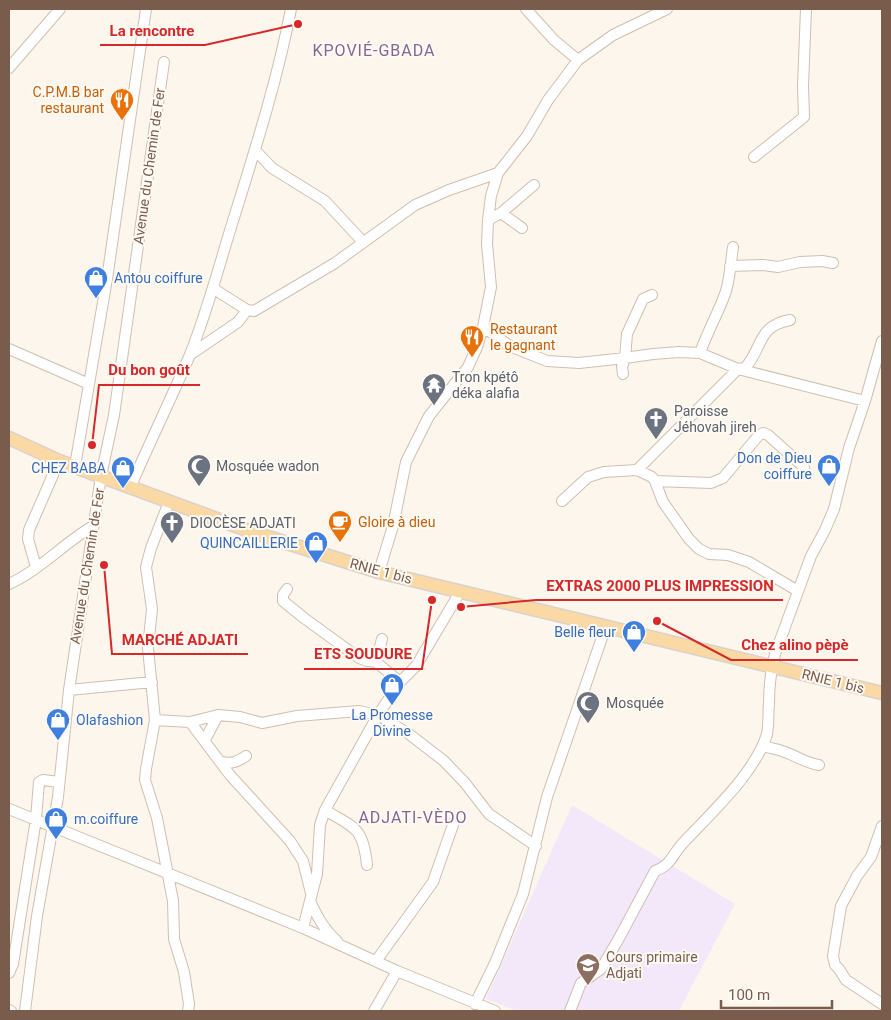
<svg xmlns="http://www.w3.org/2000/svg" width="891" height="1020" viewBox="0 0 891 1020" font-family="Roboto,sans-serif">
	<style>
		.education { fill: #f3e8fa }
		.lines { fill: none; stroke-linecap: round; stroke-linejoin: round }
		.minor-casing { stroke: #d1beb0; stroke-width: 12 }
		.major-casing { stroke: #dad1cd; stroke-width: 15 }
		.minor { stroke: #fff; stroke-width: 10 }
		.major { stroke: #fbd9a5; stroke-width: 12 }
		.labels { text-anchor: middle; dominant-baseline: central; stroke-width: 4; stroke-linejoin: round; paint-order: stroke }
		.food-label { font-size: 14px; fill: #c56008; stroke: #fffaf3; text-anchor: start }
		.street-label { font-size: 14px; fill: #7a5c4d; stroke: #fffaf3 }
		.shop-label { font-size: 14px; fill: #366cbe; stroke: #fffaf3; text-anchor: end }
		.worship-label { font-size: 14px; fill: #5b616d; stroke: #fffaf3; text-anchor: start }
		.education-label { font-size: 14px; fill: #785e54; stroke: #fffaf3; text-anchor: start }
		.quarter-label { font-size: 16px; letter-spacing: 1px; fill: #846695; stroke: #fffaf3 }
		.leader { fill: none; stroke: #d62828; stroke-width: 2 }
		.callout-dot { fill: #d62828; stroke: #fffaf3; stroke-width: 2 }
		.callout-label { font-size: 15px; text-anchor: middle; font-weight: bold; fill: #d62828; stroke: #fffaf3; stroke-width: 4; stroke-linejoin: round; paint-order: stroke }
	</style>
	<rect width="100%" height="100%" fill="#fdf6ec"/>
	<path class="education" d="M572,805L735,904L679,1011H517L486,999Z"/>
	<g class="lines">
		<g class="minor-casing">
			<path id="minor" d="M526,9L554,40L578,60
				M9,68L60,9
				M255,150L272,168L325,201L363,242
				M754,157L804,117L803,86L806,9
				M501,213L522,228
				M488,220L501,213L534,185
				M730,266L763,265L778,267L800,262L822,261L833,263
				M214,289L247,310L254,311L335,263L415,205L449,190L498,173
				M483,327L510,346L547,361L579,363L625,358L653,354L679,352L700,353L738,369L865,401
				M9,349L89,384
				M700,353C707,332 719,312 726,291C730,277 731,261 733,247
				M191,354L238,322L247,310
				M623,374L622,367L625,358L627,334L643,299L652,295
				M75,466L107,279L146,9
				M637,470L738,369L745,368C763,348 757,326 790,320
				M655,481L711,483L723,478L759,435L763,433L768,435L804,467
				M130,488C149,444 170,401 189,357C207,313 218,269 232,224C254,153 277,82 291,9
				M562,501L588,477L604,472L637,470L652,477L655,481L663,502L689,539L699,549L709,554L728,555L749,562L798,591
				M169,502L151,548L146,567L152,609L148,648L155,720L146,769L145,780L157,818L173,901L174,939L184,972L189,1004L188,1011
				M36,567L28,539L29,530L59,461
				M379,572L393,526L406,462L429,416L468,367L477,347L483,327L491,287L487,244L488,220L491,196L498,173L527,136L548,100L578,60L613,35L667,9
				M9,584C40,570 64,543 93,526
				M287,589L283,595V601L304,618L359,658L367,661L376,662L400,682
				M376,662L382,639
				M69,690L152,682
				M155,720L190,722L218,715L240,717L262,723L297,716L359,711L378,715L409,734L444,761L465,783L489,814L536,846
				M190,722L230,775L290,841L303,861L311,893
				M205,740L218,715
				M763,745C769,749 775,748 782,751C795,755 805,763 819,765
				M221,762C232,764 237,762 246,756
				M9,809L303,928L397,971L495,1011
				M325,810C354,828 363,826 367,865
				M882,826L871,857L857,876L841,906L833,956L835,965L839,969L846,980L882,1004
				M310,901C317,916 324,930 337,941
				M303,928L317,874L320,825L325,810L378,715L400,682L416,666L460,592
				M376,961L433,882L454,822
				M9,973L13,964L36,819L39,782L43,780L59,782
				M475,1004L495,963L523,894L547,797L606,626
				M9,1010L11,1011
				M25,1011L37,916L58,797L69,690L101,476L114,415L164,62
				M374,1011L397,971
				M570,1011L581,983L601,969L618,940L655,871C672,865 672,854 684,842C711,813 756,772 767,734C769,724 768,713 769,703C769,687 771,670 775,654L811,556L825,530L834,509L849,448L865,401L882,341"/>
		</g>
		<g class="major-casing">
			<path id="major" d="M9,438L59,461L252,532L379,572L882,693"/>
		</g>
		<use href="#minor" class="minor"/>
		<use href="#major" class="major"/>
	</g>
	<defs>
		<g id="restaurant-pin" transform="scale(1.25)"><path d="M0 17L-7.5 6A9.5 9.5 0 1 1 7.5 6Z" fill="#e8710a" stroke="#fffaf3"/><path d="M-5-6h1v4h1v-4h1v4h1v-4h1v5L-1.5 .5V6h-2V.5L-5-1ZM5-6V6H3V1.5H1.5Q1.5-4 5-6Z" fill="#fff"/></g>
		<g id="shop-pin" transform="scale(1.25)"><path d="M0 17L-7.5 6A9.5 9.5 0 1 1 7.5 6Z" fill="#3f7fe0" stroke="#fffaf3"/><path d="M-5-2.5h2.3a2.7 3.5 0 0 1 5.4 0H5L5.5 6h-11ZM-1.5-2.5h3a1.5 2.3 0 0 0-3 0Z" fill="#fff"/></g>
		<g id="temple-pin" transform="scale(1.25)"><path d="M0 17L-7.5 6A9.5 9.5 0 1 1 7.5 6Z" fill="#6b7280" stroke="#fffaf3"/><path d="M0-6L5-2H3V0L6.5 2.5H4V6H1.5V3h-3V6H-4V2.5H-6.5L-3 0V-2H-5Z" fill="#fff"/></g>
		<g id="church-pin" transform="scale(1.25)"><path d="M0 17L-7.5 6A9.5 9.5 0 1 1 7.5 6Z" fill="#6b7280" stroke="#fffaf3"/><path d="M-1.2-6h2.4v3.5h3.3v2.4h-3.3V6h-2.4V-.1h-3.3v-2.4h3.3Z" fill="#fff"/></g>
		<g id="mosque-pin" transform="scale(1.25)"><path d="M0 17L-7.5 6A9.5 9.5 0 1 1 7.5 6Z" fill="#6b7280" stroke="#fffaf3"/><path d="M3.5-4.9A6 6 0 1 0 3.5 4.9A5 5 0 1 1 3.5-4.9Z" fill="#fff"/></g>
		<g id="cafe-pin" transform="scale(1.25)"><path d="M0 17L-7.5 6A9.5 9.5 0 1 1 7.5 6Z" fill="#e8710a" stroke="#fffaf3"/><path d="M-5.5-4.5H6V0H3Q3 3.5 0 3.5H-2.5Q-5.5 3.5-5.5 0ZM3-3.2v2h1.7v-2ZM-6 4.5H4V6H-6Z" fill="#fff"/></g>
		<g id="school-pin" transform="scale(1.25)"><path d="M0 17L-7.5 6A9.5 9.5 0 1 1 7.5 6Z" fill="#8d6e63" stroke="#fffaf3"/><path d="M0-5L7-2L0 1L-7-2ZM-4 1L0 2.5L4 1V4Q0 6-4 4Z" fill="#fff"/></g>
	</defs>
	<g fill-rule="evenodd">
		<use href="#restaurant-pin" x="122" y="100"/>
		<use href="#shop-pin" x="96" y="278"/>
		<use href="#restaurant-pin" x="472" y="337"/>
		<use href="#temple-pin" x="434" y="385"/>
		<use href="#church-pin" x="656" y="419"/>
		<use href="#mosque-pin" x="199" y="466"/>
		<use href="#shop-pin" x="829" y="466"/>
		<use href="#shop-pin" x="123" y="468"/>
		<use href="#cafe-pin" x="340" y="522"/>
		<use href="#church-pin" x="172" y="523"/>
		<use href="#shop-pin" x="316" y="543"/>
		<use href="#shop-pin" x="634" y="632"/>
		<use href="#shop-pin" x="392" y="685"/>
		<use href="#mosque-pin" x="588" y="703"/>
		<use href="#shop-pin" x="58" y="720"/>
		<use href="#shop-pin" x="56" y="819"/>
		<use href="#school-pin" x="588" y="965"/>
	</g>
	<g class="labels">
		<g class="food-label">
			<text x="104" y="92" text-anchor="end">C.P.M.B bar<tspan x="104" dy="16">restaurant</tspan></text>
			<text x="490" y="329">Restaurant<tspan x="490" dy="16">le gagnant</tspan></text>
			<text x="358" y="522">Gloire à dieu</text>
		</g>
		<g class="street-label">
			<text transform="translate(149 166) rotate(-82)">Avenue du Chemin de Fer</text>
			<text transform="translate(87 566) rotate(-81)">Avenue du Chemin de Fer</text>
			<text transform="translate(381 571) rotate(15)">RNIE 1 bis</text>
			<text transform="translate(833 681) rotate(14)">RNIE 1 bis</text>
		</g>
		<g class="shop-label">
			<text x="114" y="278" text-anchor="start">Antou coiffure</text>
			<text x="812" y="458">Don de Dieu<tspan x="812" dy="16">coiffure</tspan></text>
			<text x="106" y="468">CHEZ BABA</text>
			<text x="298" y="543">QUINCAILLERIE</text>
			<text x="616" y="632">Belle fleur</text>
			<text x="392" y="715" text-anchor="middle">La Promesse<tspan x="392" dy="16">Divine</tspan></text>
			<text x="76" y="720" text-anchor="start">Olafashion</text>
			<text x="74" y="819" text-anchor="start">m.coiffure</text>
		</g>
		<g class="worship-label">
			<text x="452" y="377">Tron kpétô<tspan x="452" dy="16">déka alafia</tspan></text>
			<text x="674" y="411">Paroisse<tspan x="674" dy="16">Jéhovah jireh</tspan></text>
			<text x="216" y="466">Mosquée wadon</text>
			<text x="190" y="523">DIOCÈSE ADJATI</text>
			<text x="606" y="703">Mosquée</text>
		</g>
		<g class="education-label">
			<text x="606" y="957">Cours primaire<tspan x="606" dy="16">Adjati</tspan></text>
		</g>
		<g class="quarter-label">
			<text x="374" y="50">KPOVIÉ-GBADA</text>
			<text x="413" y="817">ADJATI-VÈDO</text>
		</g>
	</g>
	<path class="leader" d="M298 24L205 45H100M92 445L99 385H200M461 607L536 600H783M104 565L112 654H248M657 621L731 660H858M432 600L422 669H304"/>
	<g class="callout-dot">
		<circle cx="298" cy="24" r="5"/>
		<circle cx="92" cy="445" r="5"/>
		<circle cx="461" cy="607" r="5"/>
		<circle cx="104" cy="565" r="5"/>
		<circle cx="657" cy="621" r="5"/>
		<circle cx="432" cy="600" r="5"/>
	</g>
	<g class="callout-label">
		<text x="152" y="36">La rencontre</text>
		<text x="149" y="375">Du bon goût</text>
		<text x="660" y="591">EXTRAS 2000 PLUS IMPRESSION</text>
		<text x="180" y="645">MARCHÉ ADJATI</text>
		<text x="795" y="650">Chez alino pèpè</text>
		<text x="363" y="659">ETS SOUDURE</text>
	</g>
	<rect width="891" height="1020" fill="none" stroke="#7a5c4d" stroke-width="20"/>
	<path d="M721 1000v8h111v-8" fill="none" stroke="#7a5c4d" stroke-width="2.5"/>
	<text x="728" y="1000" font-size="15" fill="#7a5c4d" stroke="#fffaf3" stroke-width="4" paint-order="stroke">100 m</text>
</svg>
